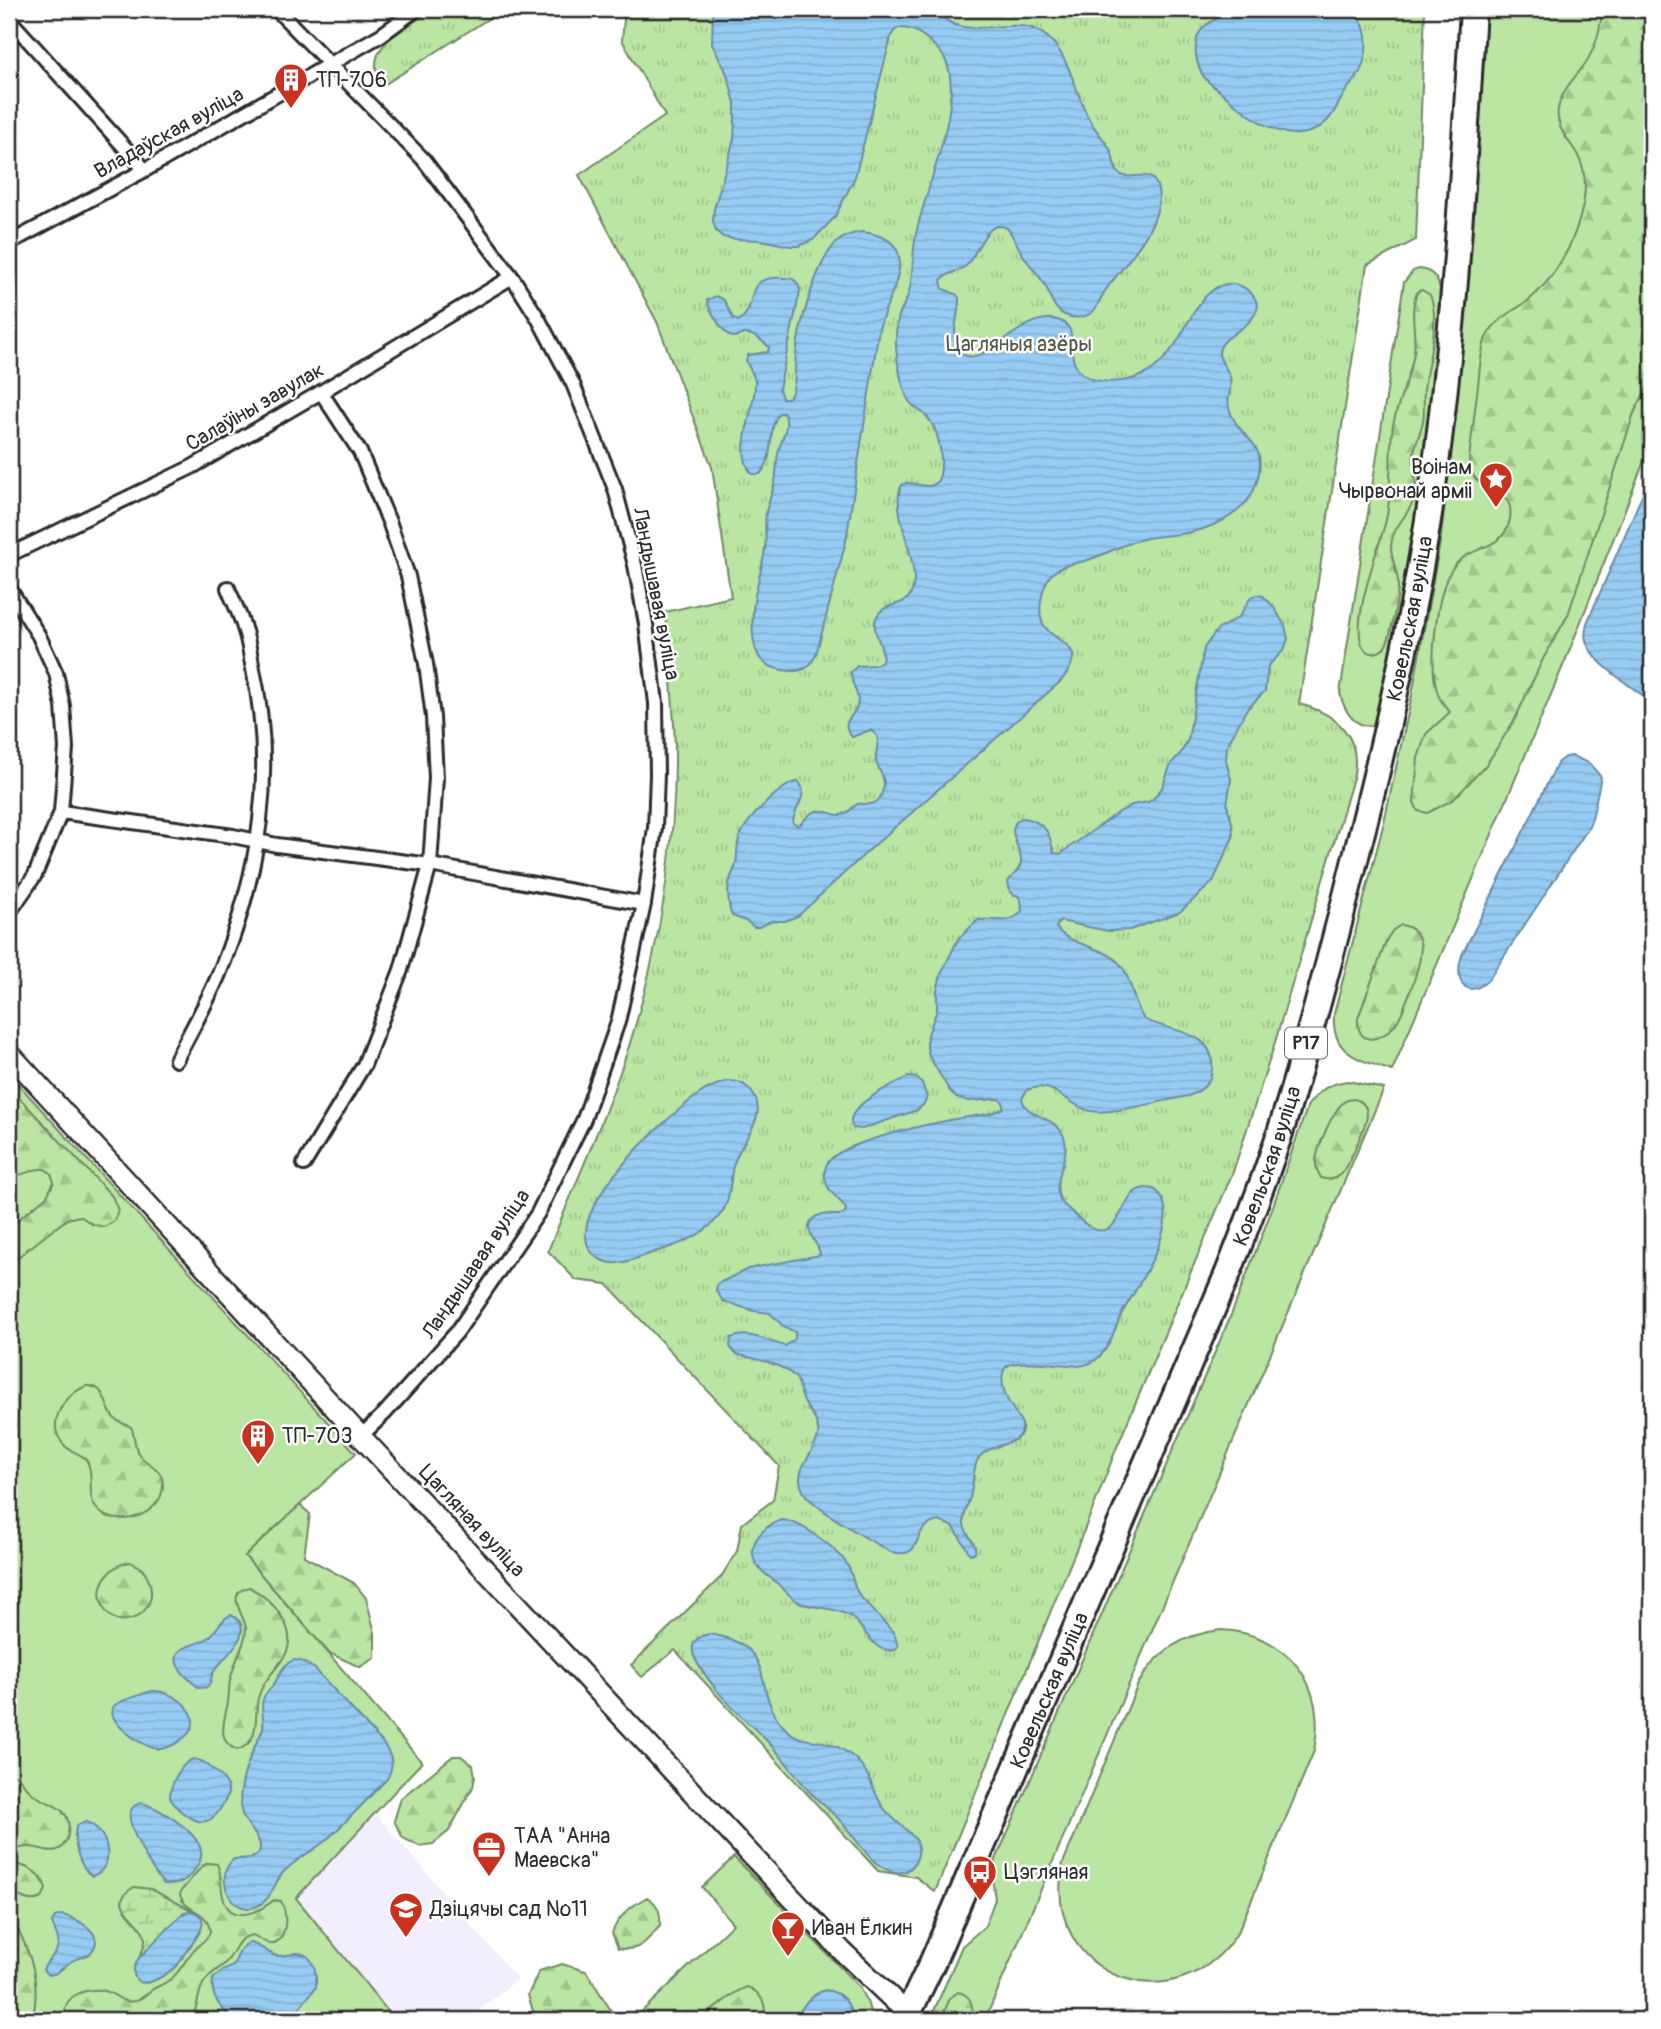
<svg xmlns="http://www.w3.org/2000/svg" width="1661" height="2029" viewBox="0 0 1661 2029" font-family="Pangolin,sans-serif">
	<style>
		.built { fill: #f2eefd }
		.grass { fill: #bae5a2; stroke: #728866; stroke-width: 2 }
		.forest { fill: url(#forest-firs); stroke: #728866; stroke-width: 2 }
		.wetland { fill: url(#wetland-marsh); stroke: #728866; stroke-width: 2 }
		.park { fill: url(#park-tufts); stroke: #728866; stroke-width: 2 }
		.water { fill: url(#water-rules); stroke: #6b8ca4; stroke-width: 2 }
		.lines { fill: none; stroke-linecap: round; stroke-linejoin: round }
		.street-casing { stroke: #2b2b2b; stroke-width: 18 }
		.secondary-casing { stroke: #2b2b2b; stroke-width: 24 }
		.highway-casing { stroke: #2b2b2b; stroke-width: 30 }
		.street { stroke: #fff; stroke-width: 12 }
		.secondary { stroke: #fff; stroke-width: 19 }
		.highway { stroke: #fff; stroke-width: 24 }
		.labels { text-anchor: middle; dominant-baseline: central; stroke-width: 5; stroke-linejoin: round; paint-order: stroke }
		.shield { fill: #fff; stroke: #6b6b6b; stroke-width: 2 }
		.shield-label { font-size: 19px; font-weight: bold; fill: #2b2b2b }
		.poi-label { font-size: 21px; fill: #2b2b2b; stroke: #fff; text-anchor: start }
		.street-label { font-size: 21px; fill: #2b2b2b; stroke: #fff }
		.park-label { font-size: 21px; fill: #4f5a49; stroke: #fff }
	</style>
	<defs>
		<pattern id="forest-firs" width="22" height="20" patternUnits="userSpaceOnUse" patternTransform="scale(1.75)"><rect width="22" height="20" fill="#bae5a2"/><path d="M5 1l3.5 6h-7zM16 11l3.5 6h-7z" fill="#a0c58c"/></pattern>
		<pattern id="wetland-marsh" width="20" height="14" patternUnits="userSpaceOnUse" patternTransform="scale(1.75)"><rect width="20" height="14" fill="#bae5a2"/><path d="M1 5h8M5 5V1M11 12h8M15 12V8" fill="none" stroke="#a0c58c"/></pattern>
		<pattern id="park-tufts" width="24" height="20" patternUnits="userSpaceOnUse" patternTransform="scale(1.75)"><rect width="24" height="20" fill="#bae5a2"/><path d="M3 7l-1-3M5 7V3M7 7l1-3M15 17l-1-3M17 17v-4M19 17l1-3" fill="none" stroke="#a0c58c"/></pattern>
		<pattern id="water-rules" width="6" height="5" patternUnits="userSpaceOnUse" patternTransform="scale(1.75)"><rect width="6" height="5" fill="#96ccf4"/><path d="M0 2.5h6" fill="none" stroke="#81afd1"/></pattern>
	</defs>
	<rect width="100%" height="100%" fill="#fff"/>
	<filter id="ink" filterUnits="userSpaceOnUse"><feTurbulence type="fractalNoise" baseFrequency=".0143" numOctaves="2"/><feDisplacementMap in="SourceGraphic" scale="14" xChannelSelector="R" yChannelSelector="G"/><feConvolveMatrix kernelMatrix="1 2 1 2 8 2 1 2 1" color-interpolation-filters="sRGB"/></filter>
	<g filter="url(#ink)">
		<path class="built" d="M375,1813L517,1979L467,2020H395L296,1898Z"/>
		<path class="grass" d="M1487,9H1652V441L1568,654L1392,1071C1359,1059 1331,1055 1334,1014L1384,822L1411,700L1441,537L1460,364Z
			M1419,269C1432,270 1437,277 1440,289L1430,428L1420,510L1379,716L1373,726C1353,727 1344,710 1340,693L1404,282L1413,271Z
			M9,1074L356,1453L245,1556L422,1762L296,1898L395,2020H9Z
			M1348,1081L1384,1089L985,2020H930L962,1946L985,1926L995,1899L991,1871L1231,1315L1272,1209L1308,1105C1320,1090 1329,1083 1348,1081Z
			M1221,1630C1288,1633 1328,1685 1314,1751L1239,1930C1180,2029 1039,1978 1063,1863L1138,1684C1157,1651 1183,1634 1221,1630Z
			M734,1857L859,1987L868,2004L872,2020H633L733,1924L702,1887Z"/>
		<path class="forest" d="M1602,9H1652V379L1634,413L1568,615L1543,659L1515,719L1487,764L1454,799L1428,813L1418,811L1414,802L1418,758L1426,734L1450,712C1446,707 1440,701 1438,694C1428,667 1436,593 1452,569C1469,543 1504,553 1510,519C1516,481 1471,500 1469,459C1472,435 1475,410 1478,385C1480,370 1480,352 1486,338C1489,332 1494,325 1499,321C1507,313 1516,309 1525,303C1543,290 1558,268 1568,249C1580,223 1593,184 1578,156C1570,140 1555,129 1558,109C1562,89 1574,79 1585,64C1596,47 1601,29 1602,9Z
			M1422,290L1430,295C1441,324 1427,361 1424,389C1423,400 1425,410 1423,421C1421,432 1416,441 1414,452C1412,468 1419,483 1414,499C1408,516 1392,527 1391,546C1391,558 1397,570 1398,582C1399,593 1391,636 1386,645C1383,651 1375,655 1368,652C1343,637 1381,543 1386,520C1393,488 1388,456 1393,425C1398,400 1410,378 1414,353C1417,334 1408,308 1418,291Z
			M1401,925C1433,930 1418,969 1411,989C1406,1002 1402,1017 1393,1027C1378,1044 1356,1044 1358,1018L1387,939L1393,930Z
			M9,1087L112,1196L118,1210L114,1221L104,1227L92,1224L80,1216L67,1219L9,1264V1227L47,1196L54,1182C48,1155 27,1178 9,1176Z
			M1354,1099C1363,1101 1367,1106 1367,1115C1366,1126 1347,1171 1338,1176C1332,1180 1328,1180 1321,1178C1318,1173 1316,1169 1316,1163C1316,1149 1333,1110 1344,1102C1348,1099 1349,1100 1354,1099Z
			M86,1386C108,1385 103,1407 115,1419C120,1423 126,1424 131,1427C135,1435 134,1445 138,1453C146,1466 163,1466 163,1486C162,1516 114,1531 96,1508C86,1495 95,1475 87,1461C82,1453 72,1453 65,1446C44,1424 63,1396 86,1386Z
			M300,1505L310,1514L304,1556L354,1583L366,1598L375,1633V1658L360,1667L329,1653L245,1556Z
			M130,1562C147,1567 157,1590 147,1607C136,1624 111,1626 103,1606C94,1586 109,1565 130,1562Z
			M249,1587C272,1599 301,1630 284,1657C275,1671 262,1682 258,1698C254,1716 261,1743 237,1750C215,1742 225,1719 228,1702C229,1695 229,1687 230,1680C233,1668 238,1656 243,1644C245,1639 246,1634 246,1628C244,1614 224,1593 249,1587Z
			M453,1756H461L473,1765L475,1776L473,1787L449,1831L433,1844L419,1846L403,1838L394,1821L401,1798Z
			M9,1771C20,1776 23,1785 32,1793C47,1806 73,1805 68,1833C68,1838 65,1844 61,1848C52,1855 39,1847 30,1847C22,1847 16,1849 9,1852Z
			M208,1863L217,1864L219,1869C221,1878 221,1888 223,1897C230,1925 258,1913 274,1900L281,1901C288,1914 288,1943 269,1944L253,1935C234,1937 236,1955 223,1965C216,1971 208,1975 203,1984C196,1997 200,2007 189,2020H67C58,1997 86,1986 105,1991C116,1994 122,2004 135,2001C142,1999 147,1993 153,1989C159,1986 166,1983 172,1978C180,1971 185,1961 192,1952C198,1944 206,1942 210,1932C208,1908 185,1913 180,1895L181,1891L202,1866Z
			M18,1865C31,1867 43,1876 46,1889L42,1898C30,1904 19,1897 9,1889V1868Z
			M647,1897C659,1904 661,1913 660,1926C646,1941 640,1953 618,1948L612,1933C619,1915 631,1906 647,1897Z
			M9,1912C28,1947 43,1979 32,2020H9Z
			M562,1964L586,1971L617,2020H536L528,1995L539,1971Z
			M747,1987C761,1992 769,2006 762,2020H695C717,2012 726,1994 747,1987Z
			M958,1992C972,1995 974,2008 972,2020H941L950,1998Z"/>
		<path class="wetland" d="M134,1887L151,1889L193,1911L184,1912L180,1916L139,1958C142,1952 146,1944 145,1937C142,1919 103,1905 134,1887Z"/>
		<path class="park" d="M432,9H500L488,19L382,86C359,44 406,31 432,9Z
			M625,9H1425L1416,240L1367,265L1299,704C1336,713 1363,737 1353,778L1273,1049L1233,1172L1117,1447L1092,1511L935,1892L916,1877L878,1871L675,1650L642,1677L631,1665L721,1577L737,1551L742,1524L773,1500L779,1466L607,1284L576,1280L548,1251C576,1182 607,1114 630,1043C659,950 676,848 675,750C674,704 669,658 665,612L731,597L712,467L657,322L579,175L665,116L622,40Z"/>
		<path class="water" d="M713,9H938C954,43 1003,19 1031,28C1068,40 1073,89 1089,119C1095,130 1104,139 1110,149C1114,156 1113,163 1116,169C1125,188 1152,161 1158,190C1165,224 1123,265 1105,291C1100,298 1098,308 1091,313C1084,318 1073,319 1065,315C1053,310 1051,296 1045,285C1039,275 1030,266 1023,255C1017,246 1014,236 1007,228C986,217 978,254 966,266C958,272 948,272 941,280L943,289L956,294L959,298C960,314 947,342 963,354C981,369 1021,315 1053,319C1080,323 1068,346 1074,362C1084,388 1125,384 1145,374C1159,367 1170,353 1178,340C1191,319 1209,273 1241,286C1250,290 1255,296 1258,306C1252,331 1220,334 1219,353C1219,362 1228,369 1230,377C1233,387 1226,398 1229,408C1238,441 1271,439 1256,484C1246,515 1210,530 1180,534C1168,536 1155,536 1143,539C1124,543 1107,554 1088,560C1075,564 1060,564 1050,576C1045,583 1042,593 1041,601C1040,608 1040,616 1042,622C1052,645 1093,642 1061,681L867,852L798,916L785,921H771L759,927H754L746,921L732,916C729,910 727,891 729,884C730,876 735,871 736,863C738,854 736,845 740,836C746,821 783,781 799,782C810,797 793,807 793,823L798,826C805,822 807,814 814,812C823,808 831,815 840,815C850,815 851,806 858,804C861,803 867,805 869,804C880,804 883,793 884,784C884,774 876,768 876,759C875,747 884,737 870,730L852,737C839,721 853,719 857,706C861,695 850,683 851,672L857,666L875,665L882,661C886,645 869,633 877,616C886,598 914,613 914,578C914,552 893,513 900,489C905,470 939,506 941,467C942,451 938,429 927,417C919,408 910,407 906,395C898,372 892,340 899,316C901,308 907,301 909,292C914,273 912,253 916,234C925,189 966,100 945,59C941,51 934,45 927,39C919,32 910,27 899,28L894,31L891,37L855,177L835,217L813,240L799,246H790L761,240L733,239L723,237L716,231L713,221L714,209L734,139L735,120V103L730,84L725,69L712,44Z
			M1227,9C1234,9 1242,8 1248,9C1257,11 1249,12 1259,12C1280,11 1301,9 1322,9C1329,9 1337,7 1344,9C1372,16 1369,52 1360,72C1356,81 1348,86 1344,94C1338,103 1335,113 1327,121C1293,155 1248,115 1221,92C1214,87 1206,81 1202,74C1195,61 1192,39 1203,28C1210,20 1221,19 1227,9Z
			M862,232C928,240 889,290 879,329L846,541L817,651C815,658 812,664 806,668C791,675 765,669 758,655C752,643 752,625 753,612C754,590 762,571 765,549C767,537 764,524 766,512C769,501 773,491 775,481C777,472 776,463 778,454C780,440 791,427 784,413H779C766,431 776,458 760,474H752C732,451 757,407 755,381C754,373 748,368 746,360L748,355L768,352L769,347C763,341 753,333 744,334C740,335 738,337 733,337C724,336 709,309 707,300L716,296L724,300L733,318L738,321C763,305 737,275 786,278C795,278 799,283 800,291L779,389L782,398H789C797,387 794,368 796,355C799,326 816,262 837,242C844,236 852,233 862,232Z
			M1652,472V702C1634,688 1590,662 1586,640C1584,635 1586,629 1587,623Z
			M1257,595L1263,596L1274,607L1285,626L1288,639L1284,650L1268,666L1265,691L1246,710L1227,746L1226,760L1231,780L1227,805L1232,823L1233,837L1213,882L1180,912L1130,930L1108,931L1060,921L1056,927C1065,944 1102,946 1117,961C1133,976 1131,1002 1144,1019C1167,1032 1216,1029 1212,1069C1211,1084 1201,1091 1188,1096C1164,1100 1113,1115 1091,1111C1068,1107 1053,1078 1027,1090L1022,1099C1027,1119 1056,1115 1064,1137C1072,1159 1047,1184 1063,1204C1067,1208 1071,1211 1075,1215C1082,1221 1088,1228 1097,1230C1124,1235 1121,1187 1147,1188C1152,1188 1157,1190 1160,1195C1181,1224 1137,1287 1122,1313C1115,1327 1112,1343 1101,1355C1094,1363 1087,1365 1078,1366C1064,1365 1014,1358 1006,1367C1000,1373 1003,1387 1005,1394C1009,1405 1017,1414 1022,1424C1026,1449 987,1440 977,1461C973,1471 973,1483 971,1493C969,1503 963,1513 964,1524C965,1536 978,1542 975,1553L970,1554L968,1551L954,1527L939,1521C907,1527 928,1560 891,1552C872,1542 811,1507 803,1491C792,1470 814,1455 818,1436C820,1425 813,1416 807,1407C800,1398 800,1382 796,1378C783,1363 754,1359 736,1354L730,1347L731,1338C748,1330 769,1342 785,1346L795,1339V1332L783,1326L770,1313L754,1311L723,1301L716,1291L717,1284L748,1269L820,1255C821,1244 797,1227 817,1216C825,1212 836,1217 844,1214L846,1209C839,1197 827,1193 825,1178C824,1171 826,1163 832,1158C850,1141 928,1124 955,1119C970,1116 990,1116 1003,1108V1102L999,1099L969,1101L957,1098L949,1090L929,1056L927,1047V1037L937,1010V991L941,974L958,939L978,920C995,918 1010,926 1022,911L1021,900L1017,895H1014L1010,891L1008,882C1012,875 1019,872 1021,863C1023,850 1005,832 1018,820C1023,816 1029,819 1034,821C1051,830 1049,837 1054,853L1060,854L1119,812L1132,805L1148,802L1153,799L1162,788L1171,764L1181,753L1188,740L1204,648L1217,630L1239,617L1251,597Z
			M1572,756L1589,763L1601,777L1592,819L1587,830L1489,979C1466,1002 1453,980 1462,955L1558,762L1565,757Z
			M908,1077L917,1078L922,1083L927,1098L923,1105L917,1110L862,1129L853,1128C840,1108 893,1084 908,1077Z
			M728,1081C738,1081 744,1083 751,1091C771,1116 741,1140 734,1163C729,1178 732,1195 724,1209C710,1233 682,1244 658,1251C645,1255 631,1262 617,1263C607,1264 596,1259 590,1250C564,1208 668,1116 699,1094C708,1088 718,1084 728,1081Z
			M782,1520C800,1521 842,1551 849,1568C853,1577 853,1586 859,1595L894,1633L898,1646L895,1650C874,1655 865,1627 850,1616C834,1606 814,1610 797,1601C791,1598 787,1592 781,1587C775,1580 766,1576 760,1569C742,1548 761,1527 782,1520Z
			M231,1615C260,1629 223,1658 214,1671C211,1676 211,1682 208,1687L199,1688C190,1680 165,1662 182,1649C190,1644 200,1644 208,1638C217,1631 220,1619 231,1615Z
			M709,1634C782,1646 749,1688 784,1727C796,1740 808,1740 823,1742C833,1744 844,1750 852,1756C871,1771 871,1789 883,1807C892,1820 907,1828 917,1841C922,1860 910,1879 888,1870C869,1862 857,1840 844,1825C833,1812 820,1803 809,1791C795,1775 783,1757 768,1742C750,1724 731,1708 715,1688C708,1678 695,1664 693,1652C691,1641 700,1636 709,1634Z
			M294,1660L301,1661L315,1669L383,1743C392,1756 395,1765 387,1779C366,1800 347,1822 325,1841C311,1853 293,1860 282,1874C272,1886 272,1901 255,1907C229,1915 214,1874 234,1859C244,1858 259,1861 260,1848C261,1836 243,1824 241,1810C238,1790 246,1766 254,1748C257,1741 261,1735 263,1728C265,1718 259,1707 264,1697C266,1692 271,1689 274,1684C281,1674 281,1665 294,1660Z
			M154,1691C173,1691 207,1714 187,1735C179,1742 169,1749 159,1749C145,1749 103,1721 114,1706C117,1702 147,1692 154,1691Z
			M193,1759C202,1760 206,1763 212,1769C218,1774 225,1778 227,1785C230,1793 226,1800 222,1806C219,1811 216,1816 211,1819C197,1828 177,1810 170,1798C170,1785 180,1764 193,1759Z
			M142,1803C160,1808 205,1835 201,1857C201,1862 196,1867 193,1872C185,1882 178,1885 164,1884C154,1874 127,1828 130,1813C132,1806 136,1804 142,1803Z
			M86,1822C108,1829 118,1868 92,1876C79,1868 71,1839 77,1825Z
			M189,1911C215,1915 197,1938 188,1949C184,1953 182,1959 179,1963C172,1971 145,1991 136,1979C131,1972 135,1964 139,1958L180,1916Z
			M60,1915C74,1916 107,1933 92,1951C88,1957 79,1957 72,1961C63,1966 59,1975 48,1975L43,1970C46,1959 61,1953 58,1939C57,1933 53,1928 52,1922L55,1917Z
			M250,1943C260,1945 265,1951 274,1955C282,1958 289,1954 296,1953C314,1952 317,1973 316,1987L290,2020H234C221,2008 210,1998 213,1979L222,1971L233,1966C239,1956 237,1947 250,1943Z
			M826,1990C843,1993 851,2003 852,2020H796C802,2006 810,1994 826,1990Z"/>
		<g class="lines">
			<g class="street-casing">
				<path id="street" d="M276,9L423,159L512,277L538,318L573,384L615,489L635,565L646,624L656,703L657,774L655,828L644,904L618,1022L584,1119L538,1213L457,1332L385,1413L361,1436
					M9,19L145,170
					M9,243L145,170L381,35L417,9
					M9,555L192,467L321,392L512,277
					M9,588L39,636L56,673L63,706L66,748L61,812L35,875L9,913
					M61,812L233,836L277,845L430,865L644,904
					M176,1060C190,1032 207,1003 219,974C260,873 276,771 252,664C250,652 248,639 244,628C240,614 233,601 228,588
					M304,1164L364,1065L401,970L430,865L436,778L433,717L426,664L408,576L390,524L360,452L321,392"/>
			</g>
			<g class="secondary-casing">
				<path id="secondary" d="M9,1053L352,1427L721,1823L842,1951L908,2014"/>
			</g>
			<g class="highway-casing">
				<g id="highway">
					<path id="s1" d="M905,2020L933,1961L1228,1273C1248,1222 1268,1172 1284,1120C1312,1029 1336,937 1359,844C1387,733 1413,621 1430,507C1454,342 1463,175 1473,9"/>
				</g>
			</g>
			<use href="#street" class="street"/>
			<use href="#secondary" class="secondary"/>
			<use href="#highway" class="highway"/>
		</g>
	</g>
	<defs>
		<g id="building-pin" transform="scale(1.75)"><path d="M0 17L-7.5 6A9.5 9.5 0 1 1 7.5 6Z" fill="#c8321e" stroke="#fff"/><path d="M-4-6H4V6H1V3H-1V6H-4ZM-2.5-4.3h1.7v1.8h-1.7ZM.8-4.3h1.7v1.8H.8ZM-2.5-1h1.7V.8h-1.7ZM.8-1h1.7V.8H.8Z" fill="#fff"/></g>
		<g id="sight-pin" transform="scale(1.75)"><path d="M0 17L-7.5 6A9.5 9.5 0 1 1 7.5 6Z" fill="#c8321e" stroke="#fff"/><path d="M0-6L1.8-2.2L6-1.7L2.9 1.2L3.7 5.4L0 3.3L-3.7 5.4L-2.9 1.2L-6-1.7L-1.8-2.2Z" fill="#fff"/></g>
		<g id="office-pin" transform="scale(1.75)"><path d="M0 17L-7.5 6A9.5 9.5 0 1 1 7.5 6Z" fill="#c8321e" stroke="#fff"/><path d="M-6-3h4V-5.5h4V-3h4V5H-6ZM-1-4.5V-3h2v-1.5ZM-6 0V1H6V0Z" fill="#fff"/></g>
		<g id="bus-pin" transform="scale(1.75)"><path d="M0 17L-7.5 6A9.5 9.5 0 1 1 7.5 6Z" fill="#c8321e" stroke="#fff"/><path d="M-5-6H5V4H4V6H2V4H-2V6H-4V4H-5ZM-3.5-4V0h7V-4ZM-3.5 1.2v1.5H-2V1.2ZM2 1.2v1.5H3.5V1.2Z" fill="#fff"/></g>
		<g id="school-pin" transform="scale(1.75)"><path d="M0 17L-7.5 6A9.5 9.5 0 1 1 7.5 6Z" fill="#c8321e" stroke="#fff"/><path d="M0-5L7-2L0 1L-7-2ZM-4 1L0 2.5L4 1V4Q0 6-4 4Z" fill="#fff"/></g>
		<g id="bar-pin" transform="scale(1.75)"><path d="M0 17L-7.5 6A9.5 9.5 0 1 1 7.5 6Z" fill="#c8321e" stroke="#fff"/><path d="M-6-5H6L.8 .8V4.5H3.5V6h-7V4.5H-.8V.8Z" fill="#fff"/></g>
	</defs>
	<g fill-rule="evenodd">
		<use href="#building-pin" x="291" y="80"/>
		<use href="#sight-pin" x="1496" y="479"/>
		<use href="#building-pin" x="258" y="1436"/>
		<use href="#office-pin" x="489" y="1848"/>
		<use href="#bus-pin" x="980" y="1872"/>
		<use href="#school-pin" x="406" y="1909"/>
		<use href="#bar-pin" x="788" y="1928"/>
	</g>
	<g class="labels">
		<rect class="shield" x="1285" y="1027.5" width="42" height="31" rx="5"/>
		<g class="shield-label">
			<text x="1306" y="1043">Р17</text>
		</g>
		<g class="poi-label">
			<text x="316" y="80">ТП-706</text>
			<text x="1472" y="467" text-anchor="end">Воінам<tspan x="1472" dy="24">Чырвонай арміі</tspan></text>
			<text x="282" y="1436">ТП-703</text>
			<text x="514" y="1836">ТАА "Анна<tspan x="514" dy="24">Маевска"</tspan></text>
			<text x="1004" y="1872">Цэгляная</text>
			<text x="430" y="1909">Дзіцячы сад №11</text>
			<text x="812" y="1928">Иван Ёлкин</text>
		</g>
		<g class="street-label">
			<text transform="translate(169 133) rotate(-29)">Владаўская вуліца</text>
			<text transform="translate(255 407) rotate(-30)">Салаўіны завулак</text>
			<text transform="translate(656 594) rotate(79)">Ландышавая вуліца</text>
			<text stroke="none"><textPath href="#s1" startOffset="1494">Ковельская вуліца</textPath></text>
			<text stroke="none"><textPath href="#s1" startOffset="928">Ковельская вуліца</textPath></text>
			<text transform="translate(476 1264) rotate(-56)">Ландышавая вуліца</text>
			<text transform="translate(472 1521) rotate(47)">Цагляная вуліца</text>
			<text stroke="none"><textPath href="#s1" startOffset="360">Ковельская вуліца</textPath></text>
		</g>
		<g class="park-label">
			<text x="1019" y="344">Цагляныя азёры</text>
		</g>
	</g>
	<rect width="1661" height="2029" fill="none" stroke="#fff" stroke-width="35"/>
	<rect x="18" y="18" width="1626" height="1994" fill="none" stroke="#2b2b2b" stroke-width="2.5" filter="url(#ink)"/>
</svg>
